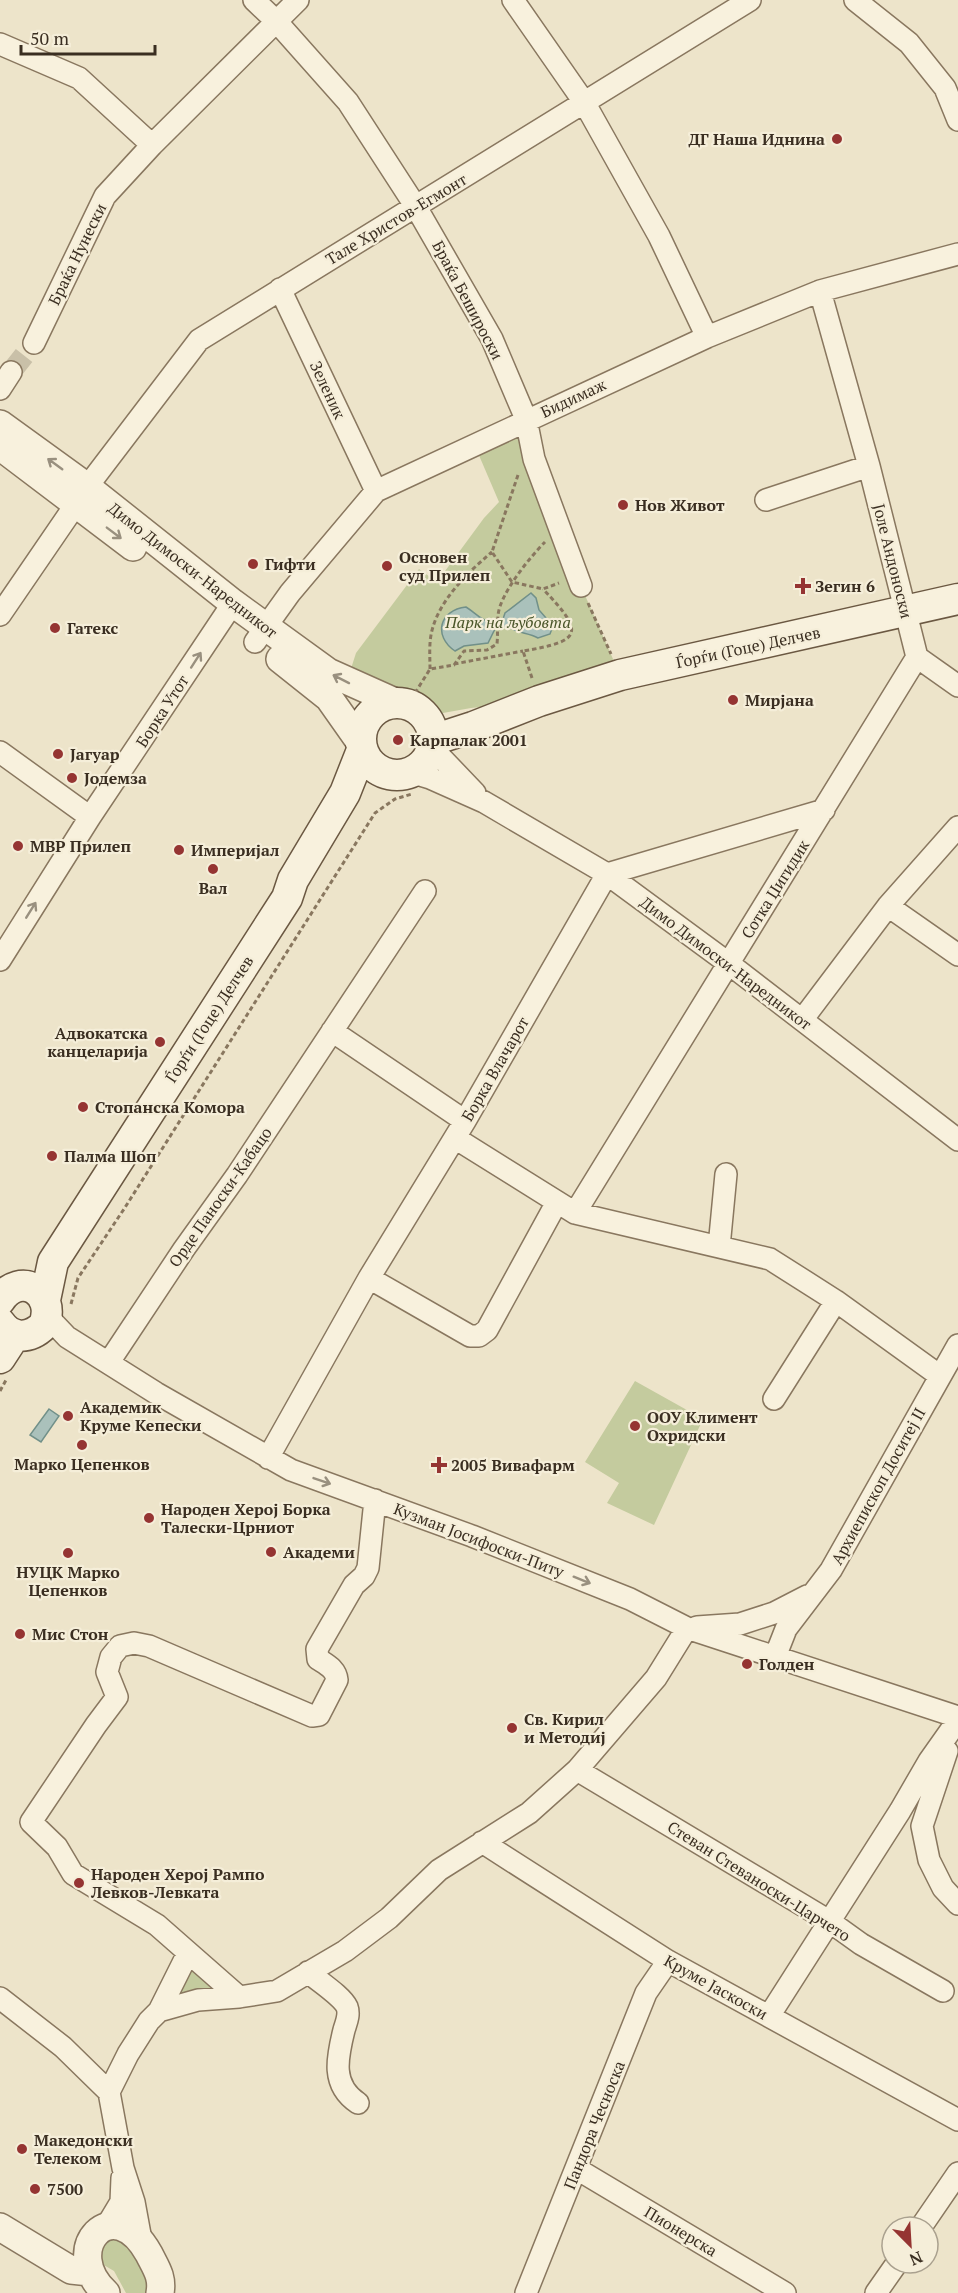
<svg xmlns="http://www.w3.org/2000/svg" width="958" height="2293" viewBox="0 0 958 2293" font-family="'PT Serif',serif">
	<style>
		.green { fill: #c4cb9e }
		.water { fill: #aac1bb; stroke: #719089; stroke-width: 1.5 }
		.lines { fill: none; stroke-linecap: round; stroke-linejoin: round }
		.minor-tunnel { stroke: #c9c0a8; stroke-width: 21; stroke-dasharray: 21 10; stroke-linecap: butt }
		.minor-casing { stroke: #89775f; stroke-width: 24 }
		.tertiary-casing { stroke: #89775f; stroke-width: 30 }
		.secondary-casing { stroke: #6b5842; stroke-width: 33 }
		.path { stroke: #89775f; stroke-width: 3; stroke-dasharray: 4.5 3; stroke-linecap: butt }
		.minor { stroke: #f8f1dd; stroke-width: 21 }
		.tertiary { stroke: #f8f1dd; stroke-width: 27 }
		.secondary { stroke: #f8f1dd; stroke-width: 30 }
		.oneway { stroke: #99907f }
		.poi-dot { fill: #953432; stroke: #f5eed9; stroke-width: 2 }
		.labels { text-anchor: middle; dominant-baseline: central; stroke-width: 4.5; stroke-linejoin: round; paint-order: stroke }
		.poi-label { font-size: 16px; font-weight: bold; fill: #3a2e21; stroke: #f5eed9; text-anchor: start }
		.street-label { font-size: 16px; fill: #3a2e21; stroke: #f5eed9 }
		.park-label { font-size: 16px; font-style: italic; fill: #495529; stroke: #f5eed9 }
	</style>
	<rect width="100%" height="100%" fill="#ede4ca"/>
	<path class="green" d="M526,419L577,577L620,675L539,701L471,708L426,716L408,704L395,702L347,681L356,653L419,569L437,582L484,518L499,502L475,446Z
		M635,1381L703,1419L654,1525L607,1503L619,1483L585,1462Z
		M188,1953L239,1997L159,2011Z
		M115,2236L134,2250L140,2268L148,2274L151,2287L146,2293H126L114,2271L102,2264L100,2256L102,2244Z"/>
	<path class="water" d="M531,593L536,598L539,610L553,626L550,634L538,638C528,632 517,634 508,626L495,629L488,643L464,646L455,651C433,636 439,610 466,607C482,617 483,626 503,619L505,613Z
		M49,1409L59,1416L41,1442L30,1435Z"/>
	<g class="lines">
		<path class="minor-tunnel" d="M11,372L34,343"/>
		<g class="minor-casing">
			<path id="minor" d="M254,0L276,21L348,102L416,207L492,339L526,419L534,459L581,586
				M513,0L584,102L659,236L707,337
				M855,0L909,43L945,88L958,120
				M0,44L79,78L152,145
				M280,289L376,491
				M820,291L869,466L917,657
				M34,343L105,196L152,145L298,0
				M0,389L11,372
				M87,487L199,340L750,0
				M766,500L869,466
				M0,615L76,504
				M255,642L290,593L376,491L707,337L820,291L958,254
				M917,657L958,686
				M432,748L475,793
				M0,752L90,817
				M410,772L430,778L484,802L607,874L728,963L958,1140
				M888,906L958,955
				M0,960L90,817L233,603
				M802,1020L888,906L958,827
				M332,1031L465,1121
				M455,1138L575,1213L770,1259L836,1301L940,1376
				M575,1213L917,657
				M719,1247L726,1174
				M369,1278L470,1336H479L487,1330L557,1202
				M47,1316L67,1337L156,1393L291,1470L472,1536L630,1599L687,1628L958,1717
				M109,1362L184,1249L237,1175L425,891
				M774,1399L836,1301
				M268,1458L369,1278L465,1121L607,874L824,810
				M697,1627L740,1624L774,1613L807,1596
				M775,1657L786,1629L831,1570L958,1345
				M947,1751L922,1826L929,1860L943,1888L958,1904
				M577,1770L829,1921L861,1944L943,1991
				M482,1842L668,1961L958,2120
				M308,1972C318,1981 342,1996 347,2007C350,2015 346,2023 344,2030C337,2058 331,2085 358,2103
				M239,1997L157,1925L73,1874L57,1847L31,1822L96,1725L117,1697L107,1672L111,1657L120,1646L134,1643L149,1646L312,1716L319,1715L337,1680C336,1669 327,1665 318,1659L317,1649L354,1585L364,1576L368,1568L375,1500
				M0,1998L63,2047L109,2092L123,2168L134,2202L141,2240
				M159,2011L188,1953
				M769,2016L900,1811L929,1761L958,1720
				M109,2092L128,2054L149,2021L159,2011L198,2000L239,1997L277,1991L345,1951L389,1918L439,1870L529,1813L577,1770L656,1678L687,1628
				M577,2169L785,2293
				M106,2227L121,2202L122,2178
				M921,2227L958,2173
				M526,2293L646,1993L668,1961
				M876,2293L897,2263"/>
		</g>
		<g class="tertiary-casing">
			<path id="tertiary" d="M0,424L87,487L233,603L328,672L395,702
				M1,447L133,547
				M280,659L329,698L360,742
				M0,2227L71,2270L90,2272
				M106,2293C59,2250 113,2189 149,2254C156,2268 163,2277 160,2293"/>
		</g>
		<g class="secondary-casing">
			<path id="secondary" d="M361 739a36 36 0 1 1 72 0a36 36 0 1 1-72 0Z
				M433,740L473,727L539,701L620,675L958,599
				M0,1300C20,1270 57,1292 44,1325C30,1339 12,1340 0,1323
				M45,1300L53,1262L287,898L293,880L345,793L362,750
				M0,1358L15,1335"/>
		</g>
		<path class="path" d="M518,475L492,552L512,582L543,589L559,583
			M588,603L611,654
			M454,664L523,651
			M430,669C430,658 429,646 431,635C437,602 467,573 492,552
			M532,678L523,651C584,641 584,632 543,589
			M415,693L430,669L454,665L464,651L487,650L497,644C498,634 497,626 498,616C499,595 530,557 545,542
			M71,1304L78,1278L124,1209L375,813L395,799L412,794
			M0,1391L6,1380"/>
		<use href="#minor" class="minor"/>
		<use href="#tertiary" class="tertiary"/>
		<use href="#secondary" class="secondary"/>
	</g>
	<defs><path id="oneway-shaft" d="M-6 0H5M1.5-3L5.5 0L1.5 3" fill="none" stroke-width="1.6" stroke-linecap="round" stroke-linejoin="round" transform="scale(1.5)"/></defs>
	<g class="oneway">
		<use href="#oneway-shaft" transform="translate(55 464) rotate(-144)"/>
		<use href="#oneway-shaft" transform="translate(114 533) rotate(37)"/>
		<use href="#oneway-shaft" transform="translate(196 660) rotate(-57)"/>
		<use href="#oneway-shaft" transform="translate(341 679) rotate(-153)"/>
		<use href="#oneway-shaft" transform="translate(31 910) rotate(-58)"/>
		<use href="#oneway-shaft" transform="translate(322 1481) rotate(19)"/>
		<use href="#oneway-shaft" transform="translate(582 1580) rotate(22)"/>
	</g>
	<g class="poi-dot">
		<circle cx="837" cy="139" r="6"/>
		<circle cx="623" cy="505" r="6"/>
		<circle cx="253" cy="564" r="6"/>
		<circle cx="387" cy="566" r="6"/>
		<path d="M800 577h6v6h6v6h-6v6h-6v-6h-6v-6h6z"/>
		<circle cx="55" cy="628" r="6"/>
		<circle cx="733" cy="700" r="6"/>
		<circle cx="398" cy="740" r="6"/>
		<circle cx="58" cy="754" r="6"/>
		<circle cx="72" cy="778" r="6"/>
		<circle cx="18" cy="846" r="6"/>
		<circle cx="179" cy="850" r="6"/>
		<circle cx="213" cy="869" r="6"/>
		<circle cx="160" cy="1042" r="6"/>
		<circle cx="83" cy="1107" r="6"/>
		<circle cx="52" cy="1156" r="6"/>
		<circle cx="68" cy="1416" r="6"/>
		<circle cx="635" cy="1426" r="6"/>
		<circle cx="82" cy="1445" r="6"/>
		<path d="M436 1456h6v6h6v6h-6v6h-6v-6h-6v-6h6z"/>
		<circle cx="149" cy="1518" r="6"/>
		<circle cx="271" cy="1552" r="6"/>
		<circle cx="68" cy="1553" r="6"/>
		<circle cx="20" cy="1634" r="6"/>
		<circle cx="747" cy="1664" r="6"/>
		<circle cx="512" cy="1728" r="6"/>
		<circle cx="79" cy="1883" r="6"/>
		<circle cx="22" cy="2149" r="6"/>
		<circle cx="35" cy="2189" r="6"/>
	</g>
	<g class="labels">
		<g class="poi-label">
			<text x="825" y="139" text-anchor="end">ДГ Наша Иднина</text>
			<text x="635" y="505">Нов Живот</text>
			<text x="399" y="557">Основен<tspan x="399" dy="18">суд Прилеп</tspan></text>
			<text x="265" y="564">Гифти</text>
			<text x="815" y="586">Зегин 6</text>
			<text x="67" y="628">Гатекс</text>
			<text x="745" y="700">Мирјана</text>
			<text x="410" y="740">Карпалак 2001</text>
			<text x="70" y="754">Јагуар</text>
			<text x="84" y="778">Јодемза</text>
			<text x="30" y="846">МВР Прилеп</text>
			<text x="191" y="850">Империјал</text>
			<text x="213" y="888" text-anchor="middle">Вал</text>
			<text x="148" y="1033" text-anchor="end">Адвокатска<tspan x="148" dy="18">канцеларија</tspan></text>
			<text x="95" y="1107">Стопанска Комора</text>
			<text x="64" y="1156">Палма Шоп</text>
			<text x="80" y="1407">Академик<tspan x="80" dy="18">Круме Кепески</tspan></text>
			<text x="647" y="1417">ООУ Климент<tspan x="647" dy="18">Охридски</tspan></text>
			<text x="82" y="1464" text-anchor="middle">Марко Цепенков</text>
			<text x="451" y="1465">2005 Вивафарм</text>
			<text x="161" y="1509">Народен Херој Борка<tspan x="161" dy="18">Талески-Црниот</tspan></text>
			<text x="283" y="1552">Академи</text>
			<text x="68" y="1572" text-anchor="middle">НУЦК Марко<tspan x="68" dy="18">Цепенков</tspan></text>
			<text x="32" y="1634">Мис Стон</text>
			<text x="759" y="1664">Голден</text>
			<text x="524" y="1719">Св. Кирил<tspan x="524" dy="18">и Методиј</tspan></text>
			<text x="91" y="1874">Народен Херој Рампо<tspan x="91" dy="18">Левков-Левката</tspan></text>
			<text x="34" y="2140">Македонски<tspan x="34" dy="18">Телеком</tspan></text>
			<text x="47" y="2189">7500</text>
		</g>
		<g class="street-label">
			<text transform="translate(396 219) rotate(-31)">Тале Христов-Егмонт</text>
			<text transform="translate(77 254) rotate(-64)">Браќа Нунески</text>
			<text transform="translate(468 300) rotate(62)">Браќа Бешироски</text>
			<text transform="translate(328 390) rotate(65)">Зеленик</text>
			<text transform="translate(573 398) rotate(-25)">Бидимаж</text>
			<text transform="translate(893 561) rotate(76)">Јоле Андоноски</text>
			<text transform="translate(193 570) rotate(38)">Димо Димоски-Наредникот</text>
			<text transform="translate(748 647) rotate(-12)">Ѓорѓи (Гоце) Делчев</text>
			<text transform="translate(162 711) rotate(-57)">Борка Утот</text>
			<text transform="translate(775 889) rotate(-58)">Сотка Џигидик</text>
			<text transform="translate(726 963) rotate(37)">Димо Димоски-Наредникот</text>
			<text transform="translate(209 1019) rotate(-57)">Ѓорѓи (Гоце) Делчев</text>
			<text transform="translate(495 1069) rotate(-60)">Борка Влачарот</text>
			<text transform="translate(220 1197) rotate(-55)">Орде Паноски-Кабацо</text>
			<text transform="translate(878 1486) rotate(-61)">Архиепископ Доситеј II</text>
			<text transform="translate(479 1540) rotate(21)">Кузман Јосифоски-Питу</text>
			<text transform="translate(759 1881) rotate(32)">Стеван Стеваноски-Царчето</text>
			<text transform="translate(716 1987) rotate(29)">Круме Јаскоски</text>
			<text transform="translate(594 2125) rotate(-68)">Пандора Чесноска</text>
			<text transform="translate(681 2231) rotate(31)">Пионерска</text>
		</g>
		<g class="park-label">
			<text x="508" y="622">Парк на љубовта</text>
		</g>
	</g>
	<g transform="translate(910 2245) rotate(156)"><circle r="28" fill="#f5eed9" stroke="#aaa18f" stroke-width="1.5"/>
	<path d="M0-4.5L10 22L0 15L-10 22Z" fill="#953432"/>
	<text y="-9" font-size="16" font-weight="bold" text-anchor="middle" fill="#3a2e21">N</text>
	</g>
	<path d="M21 45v9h134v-9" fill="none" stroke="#3a2e21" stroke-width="3"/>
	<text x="30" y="45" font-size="18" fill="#3a2e21" stroke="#f5eed9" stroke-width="4.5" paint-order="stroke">50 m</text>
</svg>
